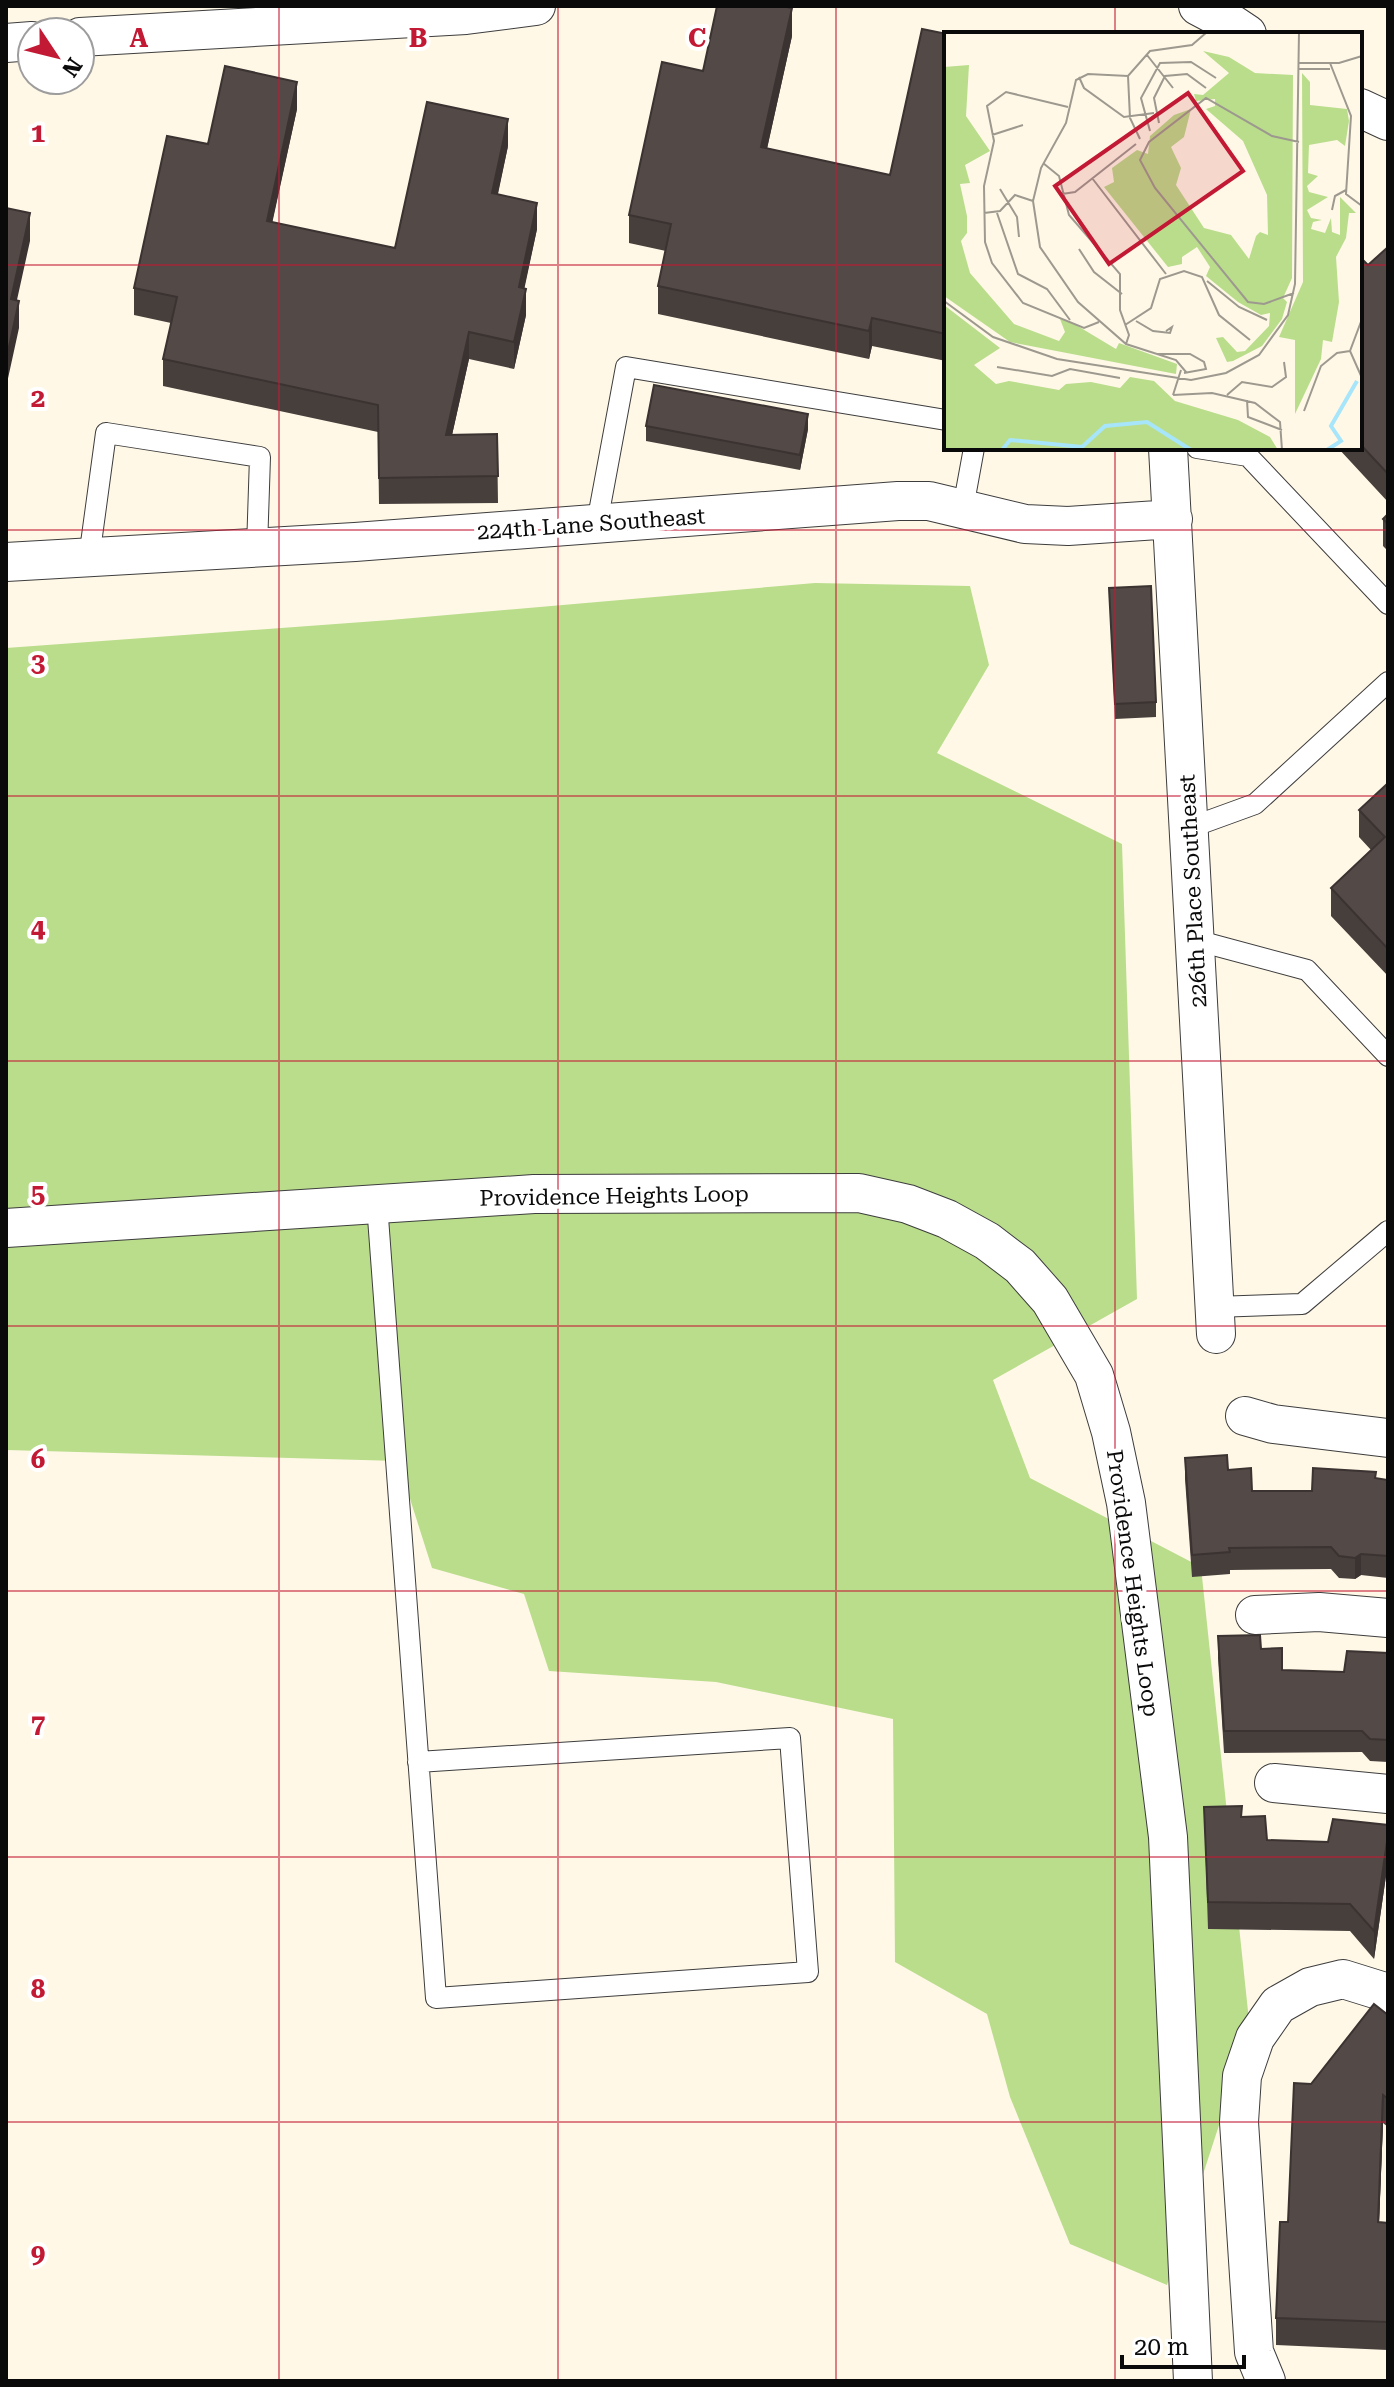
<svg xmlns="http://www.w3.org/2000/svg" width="1394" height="2387" viewBox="0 0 1394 2387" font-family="'Roboto Serif',serif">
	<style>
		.forest { fill: #badd8c }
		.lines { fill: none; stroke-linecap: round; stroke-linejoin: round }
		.lane-casing { stroke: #3d3d3d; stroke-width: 22 }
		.street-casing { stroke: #3d3d3d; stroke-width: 40 }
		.lane { stroke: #fff; stroke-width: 20 }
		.street { stroke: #fff; stroke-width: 38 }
		.wall { fill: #473f3c }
		.shaded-wall { fill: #3a3331 }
		.building { fill: #534946; stroke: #3a3331; stroke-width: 2 }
		.grid { fill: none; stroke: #c21934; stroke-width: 2; stroke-opacity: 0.55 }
		.labels { text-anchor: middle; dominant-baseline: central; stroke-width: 8; stroke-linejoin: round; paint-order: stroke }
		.street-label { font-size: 22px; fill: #0a0a0a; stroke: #fff }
		.inset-river { fill: none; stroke: #a7e5fb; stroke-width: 4 }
		.inset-road { fill: none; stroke: #9d998f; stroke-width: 2 }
		.view { fill: #c21934; fill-opacity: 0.15; stroke: #c21934; stroke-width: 4 }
		.inset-edge { fill: none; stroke: #0a0a0a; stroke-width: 4 }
		.grid-label { font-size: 26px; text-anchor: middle; font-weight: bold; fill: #c21934; stroke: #fff; stroke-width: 8; stroke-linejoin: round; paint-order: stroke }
	</style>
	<rect width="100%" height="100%" fill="#fff8e7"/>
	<path class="forest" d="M815,583L970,586L989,665L937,753L1122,844L1137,1299L993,1380L1030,1478L1201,1567L1250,2030L1167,2285L1070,2244L1010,2097L987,2014L895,1962L893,1719L716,1682L549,1671L524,1594L432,1568L398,1461L6,1450V648L390,620Z"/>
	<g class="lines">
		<g class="lane-casing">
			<path id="lane" d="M1197,448L1248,456L1388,604
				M963,508L974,448
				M597,523L626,367L946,420
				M89,558L106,433L260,457L257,548
				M1189,828L1255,804L1388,682
				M1195,940L1307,970L1388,1056
				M377,1204L436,1998L808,1972L790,1738L418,1762
				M1215,1307L1302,1304L1388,1231"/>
		</g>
		<g class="street-casing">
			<path id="street" d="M1198,6L1232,24L1247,34
				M80,37L466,15L536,6
				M6,43L32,41
				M1360,108L1388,121
				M1168,448L1216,1334
				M6,562L355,542L898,501H929L1025,524L1068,526L1173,519
				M6,1228L534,1194L859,1193L908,1204L947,1219L987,1241L1020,1266L1050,1300L1094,1375L1111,1432L1126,1503L1168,1837L1193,2381
				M1245,1416L1273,1424L1388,1438
				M1255,1615L1319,1612L1388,1618
				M1274,1783L1388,1794
				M1266,2381L1254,2352L1239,2122L1242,2076L1255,2038L1278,2005L1310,1987L1343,1979L1388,1993"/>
		</g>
		<use href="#lane" class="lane"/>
		<use href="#street" class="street"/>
	</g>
	<path class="wall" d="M946,34V361L872,346L869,359L658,314V286L666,251L629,243V215L703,71L792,36L767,149L890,175Z
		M297,109L272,222L395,248L508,146L498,194L537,229L524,288L526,315L514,369L469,359L452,435L497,434L498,503L379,504L378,432L163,386V359L171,323L134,315V288L208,144Z
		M1388,247V502L1338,448H1360V262L1368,265Z
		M646,426L808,429L800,470L646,441Z
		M1388,514V551L1383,546V519Z
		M1109,588L1156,702V717L1115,719Z
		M1388,783V976L1331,916V888L1371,850L1359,837V810Z
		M1185,1458L1228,1470L1252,1491H1312L1376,1478L1388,1480V1578L1361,1575L1355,1579L1339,1578L1331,1569L1230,1570V1574L1192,1577L1185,1479Z
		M1218,1636L1261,1649L1282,1670L1344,1672L1388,1653V1762L1370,1761L1362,1752L1224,1753L1218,1658Z
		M1204,1807L1242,1817L1267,1840L1328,1842L1388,1825V1862L1374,1959L1350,1931L1208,1929Z
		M1388,2015V2127L1383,2123L1379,2223H1388V2350L1276,2345V2318L1311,2084Z"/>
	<path class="shaded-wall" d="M792,8V36L761,175V147Z
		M297,82V109L267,247V221Z
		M508,119V146L492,220V193Z
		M537,203V229L519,314V287Z
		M30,213V241L11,327V299Z
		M526,289V315L514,369V342Z
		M19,301V328L7,383V356Z
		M872,318V346L869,359V331Z
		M469,332V359L446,462V435Z
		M808,414V429L800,470V455Z
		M1361,1554V1575L1355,1579V1558Z
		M1388,1835V1862L1374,1959V1931Z
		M1383,2095V2123L1378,2250V2222Z"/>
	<path class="building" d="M717,6H782L792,8L761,147L890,175L922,29L947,34L946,334L872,318L869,331L658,286L671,224L629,215L662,62L703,71Z
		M225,66L297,82L267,221L395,248L427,102L508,119L492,193L537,203L519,287L526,289L514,342L469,332L446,435L497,434L498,476L379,478L378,405L163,359L177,297L134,288L167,136L208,144Z
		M6,208L30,213L11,299L19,301L7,356Z
		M1388,247V474L1360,444V262L1363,260L1368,265Z
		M654,385L808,414L800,455L646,426Z
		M1388,514V524L1383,519Z
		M1151,586L1156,702L1115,704L1109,588Z
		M1388,783V949L1331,888L1385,837L1359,810Z
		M1227,1455L1228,1470L1251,1468L1252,1491H1312L1313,1468L1376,1472L1375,1478L1388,1480V1556L1361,1554L1355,1558L1339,1556L1331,1547L1229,1548L1230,1552L1192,1555L1185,1458Z
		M1260,1635L1261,1649L1282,1648V1670L1344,1672L1347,1651L1388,1653V1740L1370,1739L1362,1731H1224L1218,1636Z
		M1242,1806L1241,1817L1265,1816L1267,1840L1328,1842L1333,1819L1388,1825V1835L1374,1931L1350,1904L1208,1902L1204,1807Z
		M1374,2004L1388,2015V2099L1383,2095L1378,2222L1388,2223V2322L1276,2318L1280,2222H1288L1294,2083L1311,2084Z"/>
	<path class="grid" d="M279,6V2381M558,6V2381M836,6V2381M1115,6V34M6,265H946M1360,265H1388M1115,448V2381M6,530H1388M6,796H1388M6,1061H1388M6,1326H1388M6,1591H1388M6,1857H1388M6,2122H1388"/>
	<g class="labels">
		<g class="street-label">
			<text transform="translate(591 524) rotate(-4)">224th Lane Southeast</text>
			<text transform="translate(1193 891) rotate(-93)">226th Place Southeast</text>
			<text transform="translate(614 1196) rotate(-1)">Providence Heights Loop</text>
			<text transform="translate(1133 1583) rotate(82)">Providence Heights Loop</text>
		</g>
	</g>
	<g transform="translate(944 32)">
		<rect width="418" height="418" fill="#fff8e7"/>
		<path d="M259,19L285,25L311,41L349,43L348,246L339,266L343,270L338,287L318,314L289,329L283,330L272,306L279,305L293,320L301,319L325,294L326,281L317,283L294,270L262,244L266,235L253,215L238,225V232L224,235L160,155L170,150L168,136L193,118L204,122L206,104L230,83L247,77L240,105L227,115L237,136L232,153L260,196L287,203L305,227L312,204L316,200L324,203L323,163L299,109L262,77L271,74V67L252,69L250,62L259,63L285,41ZM25,33L22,84L46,119L21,133L26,151L16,152L23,184V201L17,209L26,241L70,292L115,309L121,300L116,287L127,290L172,317L175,311L233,332L232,342L66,310L0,264V35ZM358,41L366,50V73L403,77L405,89L401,114L393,108L365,113L364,141L374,144L363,154L365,160L384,165L363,178L367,186L378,188L369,190L367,197L381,201L387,186L388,200L396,203V165L412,181H405L402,206L392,225L395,270L388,310L379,308L377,327L351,382V308L335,305L359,250ZM0,273L56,316L30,333L52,352L65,349L115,358L122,352L147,350L176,356L186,345L210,349L231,369L294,388L326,405L334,418H0Z" fill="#badd8c"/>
		<path class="inset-river" d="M58,418L66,408L138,415L161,394L203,390L247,418M383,418L397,409L387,394L413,349"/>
		<path class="inset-road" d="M203,23L229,56M355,31H395L418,24M386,31L407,84L402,162L418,174M355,37H386M184,44L186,86L196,107M135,45L140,56L180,85L210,81M124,75L62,60L43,74L50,109L40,154L41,210L48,231L79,271L140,296L155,290M215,91L210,66L221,44L243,42L262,56M206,99L197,66L216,31L247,30L272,46M48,103L79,93M99,131L115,144L125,183L176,242V278L185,303L182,312M148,146L222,242M56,157L73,185L75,205M118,162L131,160L192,112M388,178L391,164L402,158M40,181L56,179L71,163L89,169M53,181L74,242L103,257L126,288M135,217L150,240L178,262M263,249L295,275L323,288M350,261L320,272L304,270L211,156L196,128L205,110L262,66L328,104L355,110M0,269L49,305L113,327L247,348L282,341L315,323L344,283L351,252L355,0M418,287L406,319L418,346M192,289L209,299L226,301L228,295L222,299M181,293L207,276L216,247L240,239L258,245L275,283L306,308M213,322H246L260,330L262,337L240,341M53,335L108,344L126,337L176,346M242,340L232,328L182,312L134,270L96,215L89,169L97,136L122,91L132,48L144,42L184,44L206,19L248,13L263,0M229,363L268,361L311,371L336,390L338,418M229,363L237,338M283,363L298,350L328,355L342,345L340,330M303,368L304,385L338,398M360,379L377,334L393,321L406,319"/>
		<path class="view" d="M244,61L299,139L165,232L111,154Z"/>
		<rect width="418" height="418" class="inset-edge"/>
	</g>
	<g class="grid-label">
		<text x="139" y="47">A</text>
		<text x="418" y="47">B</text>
		<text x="697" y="47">C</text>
		<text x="38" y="142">1</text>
		<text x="38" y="407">2</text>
		<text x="38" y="672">3</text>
		<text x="38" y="937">4</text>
		<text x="38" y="1203">5</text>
		<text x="38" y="1468">6</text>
		<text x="38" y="1733">7</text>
		<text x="38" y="1998">8</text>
		<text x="38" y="2263">9</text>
	</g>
	<rect width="1394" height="2387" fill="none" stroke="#0a0a0a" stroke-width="16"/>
	<g transform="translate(56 56) rotate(125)"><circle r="38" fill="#ffffff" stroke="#9d9d9d" stroke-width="2"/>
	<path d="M0-6L14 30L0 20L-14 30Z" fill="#c21934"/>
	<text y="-12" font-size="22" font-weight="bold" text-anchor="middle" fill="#0a0a0a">N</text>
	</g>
	<path d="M1122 2355v12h122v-12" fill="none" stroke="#0a0a0a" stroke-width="4"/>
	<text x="1134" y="2355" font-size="24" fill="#0a0a0a" stroke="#ffffff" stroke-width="6" paint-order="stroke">20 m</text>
</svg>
